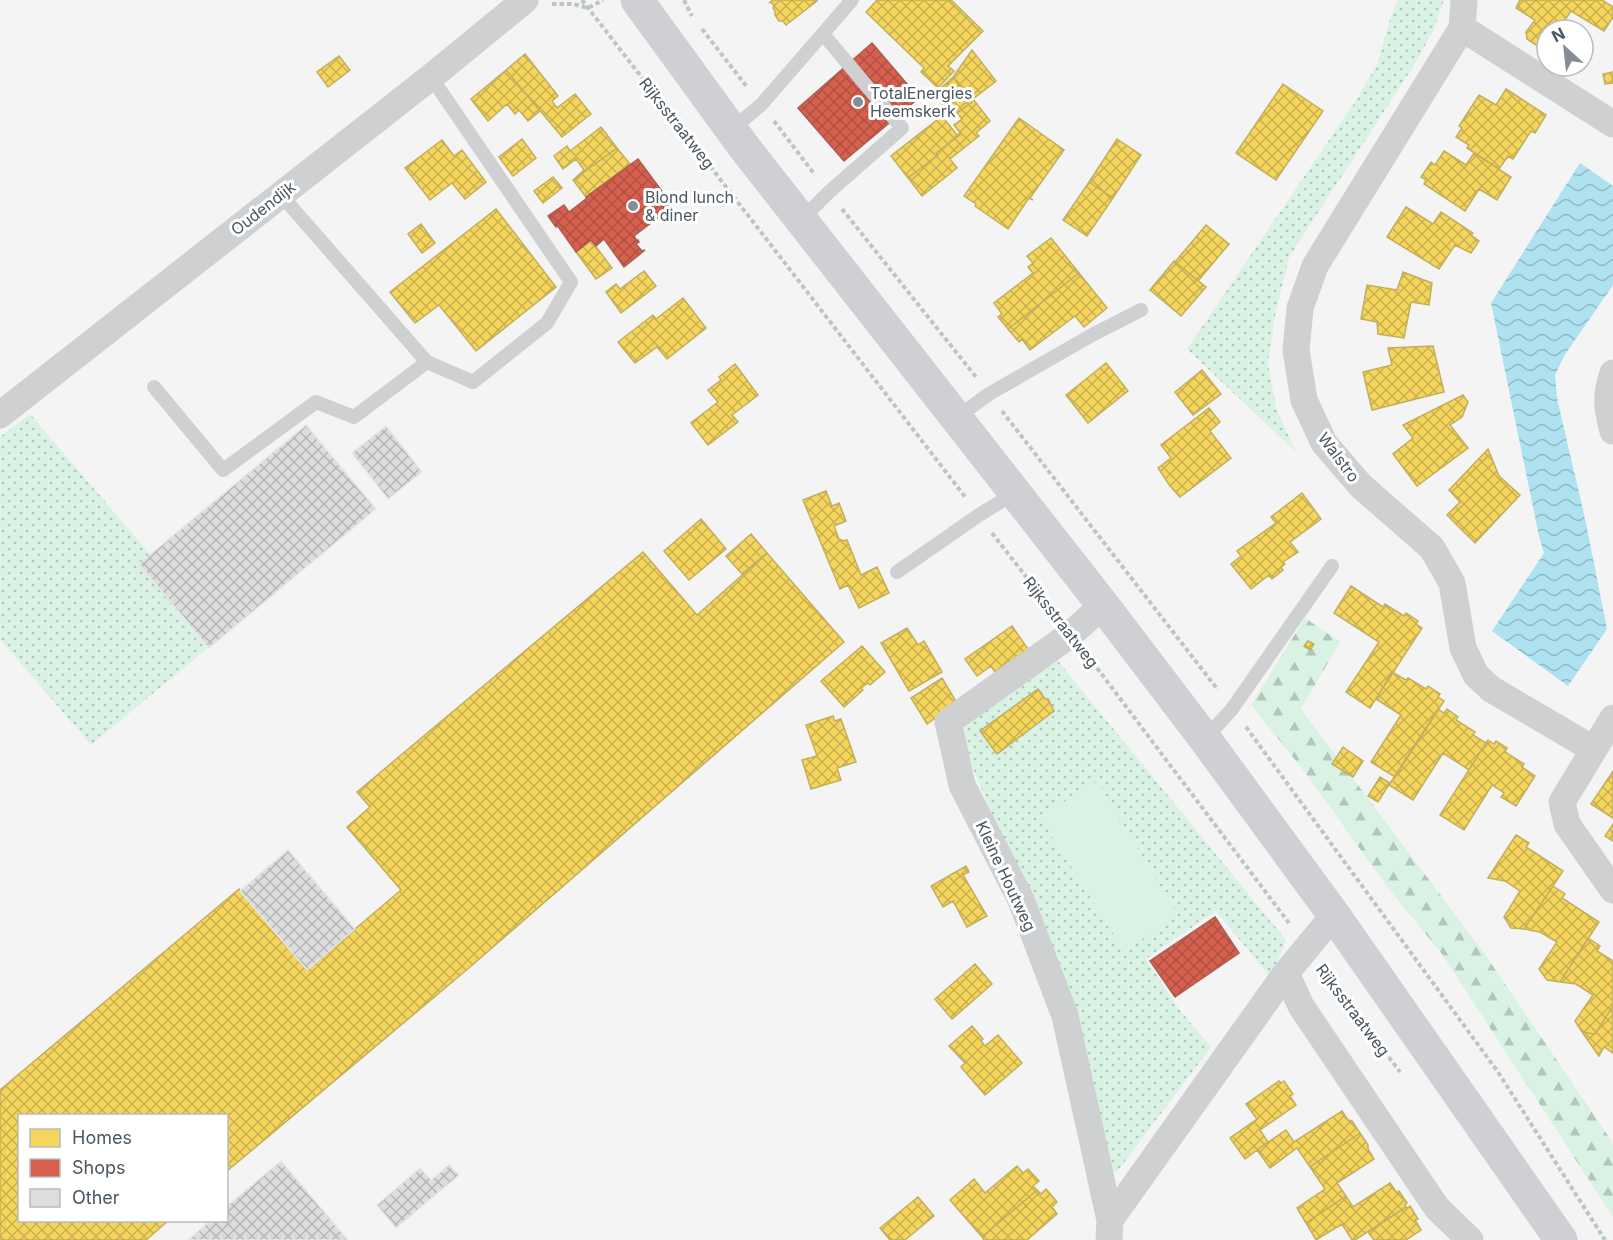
<svg xmlns="http://www.w3.org/2000/svg" width="1613" height="1240" viewBox="0 0 1613 1240" font-family="Inter,sans-serif">
	<style>
		.grass { fill: url(#grass-dots) }
		.forest { fill: url(#forest-firs) }
		.garden { fill: #d9f2e3 }
		.water { fill: url(#water-waves) }
		.homes { fill: url(#homes-cross-hatch); stroke: #c2af5e; stroke-width: 1.5 }
		.shops { fill: url(#shops-cross-hatch); stroke: #ac5d53; stroke-width: 1.5 }
		.building { fill: url(#building-cross-hatch); stroke: #e5e6e7; stroke-width: 1.5 }
		.lines { fill: none; stroke-linecap: round; stroke-linejoin: round }
		.path { stroke: #bcc7c4; stroke-width: 4; stroke-dasharray: 4.5 3; stroke-linecap: butt }
		.service { stroke: #ced0d2; stroke-width: 14 }
		.minor { stroke: #ced0d2; stroke-width: 27 }
		.secondary { stroke: #ced0d4; stroke-width: 33 }
		.poi-dot { fill: #868d94; stroke: #fff; stroke-width: 2 }
		.labels { text-anchor: middle; dominant-baseline: central; stroke-width: 6; stroke-linejoin: round; paint-order: stroke }
		.poi-label { font-size: 16px; fill: #4a5661; stroke: #fff; text-anchor: start }
		.street-label { font-size: 16px; fill: #4a5661; stroke: #fff }
	</style>
	<defs>
		<pattern id="grass-dots" width="8" height="8" patternUnits="userSpaceOnUse" patternTransform="scale(1.5)"><rect width="8" height="8" fill="#d9f2e3"/><path d="M2 2h.1M6 6h.1" fill="none" stroke="#b2c7bb" stroke-width="1.8" stroke-linecap="round"/></pattern>
		<pattern id="forest-firs" width="22" height="20" patternUnits="userSpaceOnUse" patternTransform="scale(1.5)"><rect width="22" height="20" fill="#d9f2e3"/><path d="M5 1l3.5 6h-7zM16 11l3.5 6h-7z" fill="#b2c7bb"/></pattern>
		<pattern id="water-waves" width="16" height="10" patternUnits="userSpaceOnUse" patternTransform="scale(1.5)"><rect width="16" height="10" fill="#aee2f0"/><path d="M0 5q4-4 8 0t8 0" fill="none" stroke="#90bac6"/></pattern>
		<pattern id="homes-cross-hatch" width="8" height="8" patternUnits="userSpaceOnUse" patternTransform="scale(1.5)"><rect width="8" height="8" fill="#f6d55c"/><path d="M0 0l8 8M0 8l8-8" fill="none" stroke="#c9b04f"/></pattern>
		<pattern id="shops-cross-hatch" width="8" height="8" patternUnits="userSpaceOnUse" patternTransform="scale(1.5)"><rect width="8" height="8" fill="#d6604d"/><path d="M0 0l8 8M0 8l8-8" fill="none" stroke="#b05243"/></pattern>
		<pattern id="building-cross-hatch" width="8" height="8" patternUnits="userSpaceOnUse" patternTransform="scale(1.5)"><rect width="8" height="8" fill="#ddddde"/><path d="M0 0l8 8M0 8l8-8" fill="none" stroke="#b5b6b7"/></pattern>
	</defs>
	<rect width="100%" height="100%" fill="#f4f4f4"/>
	<path class="grass" d="M1398,0H1444L1433,31L1413,67L1289,257L1275,316L1268,364L1276,408L1296,452L1187,349L1353,105L1377,65L1390,19Z
		M30,414L221,637L91,745L0,639V437Z
		M1053,655L1286,940L1271,978L1216,911L1146,959L1178,1008L1211,1047L1117,1172L1102,1170L993,817L971,764L962,730L1008,688Z"/>
	<path class="forest" d="M1305,618L1340,642L1301,709L1484,953L1613,1143V1217L1442,954L1388,888L1304,771L1251,705Z"/>
	<path class="garden" d="M1097,781L1178,916L1124,951L1040,817Z"/>
	<path class="water" d="M1580,163L1613,186V285L1564,356L1555,375L1557,398L1586,523L1607,629L1568,686L1492,631L1544,553L1539,536L1491,303Z"/>
	<path class="homes" d="M773,0H816L817,1L786,25L783,21H779L775,15V11L773,8L774,6L771,2L769,3Z
		M877,0H951L983,31L948,66L954,71L938,88L921,72L924,68L866,12Z
		M1520,0H1602L1613,7V17L1604,31L1571,11L1558,30H1547V52L1527,39L1526,32L1535,20L1516,8Z
		M972,50L996,81L973,99L990,121L976,133L979,136L950,159L957,168L922,196L908,178L938,155L936,153L961,134L954,125L962,119L957,113L972,102L953,77Z
		M525,54L558,96L552,101L557,108L575,94L591,114L562,137L506,70Z
		M339,56L350,70L328,87L317,72Z
		M868,69L880,83L873,88L861,75Z
		M506,70L540,111L528,121L519,110L515,114L507,104L488,121L471,99Z
		M1613,72V83L1605,84L1603,74Z
		M953,77L972,102L957,113L948,102L943,105L934,94Z
		M1283,84L1323,111L1276,180L1236,153Z
		M1506,89L1546,115L1535,133L1531,131L1513,159L1508,156L1499,169L1467,148L1469,145L1456,137L1462,128L1459,126L1479,95L1496,105Z
		M942,116L957,135L960,133L961,134L936,153L938,155L908,178L891,156Z
		M1019,118L1064,150L1030,198L1033,200L1029,198L1008,229L975,206L976,204L964,196Z
		M601,127L617,148L573,180L584,170L576,159L563,169L554,156L567,146L570,151Z
		M522,139L536,158L513,176L499,157Z
		M1117,139L1141,155L1113,198L1089,182Z
		M442,140L454,156L462,150L486,182L465,199L452,183L430,200L405,168Z
		M617,148L630,164L586,197L573,180Z
		M1444,151L1466,165L1474,153L1511,177L1497,200L1479,189L1465,211L1424,184L1426,180L1421,177L1431,162L1435,165Z
		M553,177L562,188L543,203L534,191Z
		M1089,182L1113,198L1087,236L1063,220Z
		M1406,207L1433,224L1441,212L1473,233L1471,235L1479,241L1471,253L1455,245L1439,269L1387,237Z
		M496,209L556,287L476,351L439,305L415,323L390,292Z
		M421,224L435,243L422,253L408,234Z
		M1206,225L1229,244L1198,281L1175,262Z
		M1051,238L1079,273L1008,329L998,317L1002,314L994,303L1033,273L1028,267L1033,263L1027,256Z
		M591,240L612,268L596,279L576,252Z
		M1174,261L1206,287L1181,316L1150,290Z
		M644,271L656,286L621,313L606,292L616,284L620,289Z
		M1403,272L1432,283L1429,305L1411,302L1404,338L1378,334L1377,322L1361,319L1367,285L1397,290Z
		M1079,273L1107,308L1084,327L1075,316L1030,350L1022,339L1019,342L1008,329Z
		M683,298L706,328L667,359L657,347L635,363L618,342L653,315L656,319Z
		M1433,346L1444,392L1372,410L1363,372L1392,365L1388,348Z
		M1106,363L1128,391L1088,423L1066,395Z
		M735,364L758,395L732,415L738,422L708,445L691,423L718,402L708,390L721,380L719,377Z
		M1202,370L1221,394L1193,415L1175,392Z
		M1463,395L1468,402L1462,417L1450,425L1468,448L1417,486L1393,454L1413,438L1403,425Z
		M1209,408L1220,422L1210,431L1231,458L1180,497L1170,486L1158,468L1171,458L1161,445Z
		M1488,449L1499,476L1520,495L1475,543L1447,515L1460,502L1449,490Z
		M826,491L832,506L839,503L846,521L834,526L839,539L844,541L847,540L861,575L877,567L889,593L859,608L848,585L840,589L803,500Z
		M1302,493L1321,519L1290,542L1298,552L1283,562L1285,564L1281,567L1283,570L1272,579L1269,575L1251,589L1231,564L1241,556L1237,551L1276,523L1271,517Z
		M701,519L726,549L689,580L664,551Z
		M751,534L767,553L742,574L726,556Z
		M643,552L697,615L767,553L844,642L470,967L226,1172V1116H20V1220H169L146,1240H0V1090L239,889L307,970L355,929L401,890L347,827L370,807L357,792Z
		M1351,586L1383,607L1385,604L1404,616L1406,613L1418,621L1416,624L1422,628L1370,708L1346,692L1379,642L1334,613Z
		M1012,626L1028,649L995,672L991,666L977,676L965,659Z
		M907,628L918,645L924,641L942,672L909,691L881,643Z
		M1308,641L1314,644L1310,650L1304,646Z
		M862,646L885,672L870,685L868,683L861,688L863,690L844,707L821,681Z
		M1392,672L1406,680L1408,678L1426,689L1428,686L1440,694L1438,697L1444,701L1395,777L1371,762L1401,715L1376,699Z
		M942,678L957,703L927,724L911,698Z
		M1038,689L1045,699H1048L1054,711L997,754L980,731Z
		M1438,709L1444,713L1447,709L1458,717L1456,720L1475,732L1473,735L1486,743L1469,770L1443,753L1413,800L1389,785Z
		M833,716L835,721L841,719L856,762L837,768L841,780L811,789L802,760L817,756L806,725Z
		M1488,740L1494,744L1496,741L1507,748L1505,752L1524,764L1522,767L1535,776L1516,806L1501,797L1504,793L1492,785L1464,830L1440,815Z
		M1343,747L1363,761L1353,777L1332,764Z
		M1613,771V818L1591,804Z
		M1380,777L1390,783L1378,802L1368,796Z
		M1613,824V841L1605,836Z
		M1516,835L1529,843L1526,847L1563,871L1524,929L1511,928L1504,917L1520,891L1505,881L1488,878Z
		M966,866L969,872L963,875L987,916L967,927L953,901L943,907L931,886Z
		M1553,886L1565,894L1562,898L1599,922L1560,982L1547,980L1539,969L1557,942L1540,932L1524,929Z
		M1588,938L1600,946L1597,951L1613,961V1006L1595,1034L1582,1032L1575,1021L1593,995L1576,984L1560,982Z
		M975,964L992,984L952,1019L935,999Z
		M1613,1006V1053L1604,1047L1599,1056L1582,1032L1595,1034Z
		M972,1026L983,1039L981,1041L985,1046L998,1035L1022,1063L985,1095L961,1067L965,1063L949,1046Z
		M1279,1081L1281,1083L1284,1081L1293,1094L1290,1096L1296,1105L1260,1130L1268,1142L1245,1159L1230,1138L1257,1119L1246,1104Z
		M1342,1111L1348,1120L1352,1121L1360,1133L1310,1167L1297,1148L1270,1168L1257,1150L1286,1130L1294,1142Z
		M1360,1133L1368,1145V1149L1374,1159L1337,1183L1346,1196L1306,1223L1297,1208L1325,1189L1310,1167Z
		M1017,1166L1023,1173L1028,1169L1039,1181L1033,1186L1037,1190L982,1237L950,1200L974,1179L985,1193Z
		M1390,1183L1397,1193L1399,1191L1407,1203L1405,1205L1406,1207L1355,1240H1352L1342,1224L1316,1240L1306,1223L1346,1196L1353,1207Z
		M1046,1189L1057,1202L1052,1207L1057,1214L1027,1240H984L982,1237L1037,1190L1041,1194Z
		M918,1197L934,1216L905,1240H890L880,1228Z
		M1410,1206L1418,1219L1415,1220L1421,1230L1406,1240H1374L1368,1232L1406,1207L1407,1208Z"/>
	<path class="shops" d="M872,43L919,98L844,161L798,108Z
		M638,159L673,206L634,236L637,241L638,240L639,242L636,244L642,251L645,250L624,267L604,239L596,246L591,240L576,252L557,225L556,227L548,216L564,205L569,212L587,198L586,197Z
		M1215,917L1239,953L1175,997L1150,961Z"/>
	<path class="building" d="M306,425L376,509L209,648L139,564Z
		M386,426L422,472L388,499L352,453Z
		M288,850L355,929L307,970L240,891Z
		M281,1161L348,1240H188L211,1220H226V1207Z
		M449,1165L459,1175L396,1228L377,1205L420,1168L431,1180Z"/>
	<g class="lines">
		<path class="path" d="M582,0L966,498
			M684,0L692,16
			M552,4H573L588,8L603,0
			M702,29L747,87
			M774,121L815,175
			M842,209L976,377
			M1002,411L1218,690
			M992,533L1052,610
			M1088,656L1289,923
			M1246,727L1498,1072L1605,1240
			M1326,973L1400,1072"/>
		<path class="service" d="M731,130L761,105L852,0
			M801,220L829,192L902,128L823,34
			M427,362L473,382L547,323L571,282L431,77
			M154,387L223,470L316,402L354,417L427,362L281,195
			M956,418L989,394L1092,335L1141,310
			M897,572L979,515L1015,493
			M1205,739L1232,709L1332,566"/>
		<path class="minor" d="M1464,0L1462,28L1315,266L1300,308L1296,350L1304,400L1324,443L1361,486L1432,548L1452,583L1463,648L1476,675L1491,689L1593,749
			M1462,28L1613,124
			M1613,373C1605,396 1607,408 1613,431
			M0,415L431,77L525,0
			M1103,605L1071,634L948,722L962,785L1021,900L1065,1016L1110,1220L1109,1240
			M1613,718L1562,802L1567,824L1613,890
			M1286,973L1301,1006L1437,1208L1470,1240
			M1110,1220L1286,973L1334,915"/>
		<path class="secondary" d="M637,0L744,147L1103,605L1205,739L1334,915L1561,1240"/>
	</g>
	<g class="poi-dot">
		<circle cx="858" cy="102" r="6"/>
		<circle cx="633" cy="206" r="6"/>
	</g>
	<g class="labels">
		<g class="poi-label">
			<text x="870" y="93">TotalEnergies<tspan x="870" dy="18">Heemskerk</tspan></text>
			<text x="645" y="197">Blond lunch<tspan x="645" dy="18">&amp; diner</tspan></text>
		</g>
		<g class="street-label">
			<text transform="translate(677 123) rotate(52)">Rijksstraatweg</text>
			<text transform="translate(263 208) rotate(-38)">Oudendijk</text>
			<text transform="translate(1339 457) rotate(53)">Walstro</text>
			<text transform="translate(1061 622) rotate(52)">Rijksstraatweg</text>
			<text transform="translate(1006 876) rotate(65)">Kleine Houtweg</text>
			<text transform="translate(1353 1010) rotate(53)">Rijksstraatweg</text>
		</g>
	</g>
	<rect x="18" y="1114" width="210" height="108" fill="#ffffff" stroke="#b7bbc0" stroke-width="1.5"/>
	<rect x="30" y="1129" width="30" height="18" fill="#f6d55c" stroke="#b7bbc0" stroke-width="1.5"/>
	<text x="72" y="1144" font-size="18" fill="#4a5661">Homes</text>
	<rect x="30" y="1159" width="30" height="18" fill="#d6604d" stroke="#b7bbc0" stroke-width="1.5"/>
	<text x="72" y="1174" font-size="18" fill="#4a5661">Shops</text>
	<rect x="30" y="1189" width="30" height="18" fill="#ddddde" stroke="#b7bbc0" stroke-width="1.5"/>
	<text x="72" y="1204" font-size="18" fill="#4a5661">Other</text>
	<g transform="translate(1565 48) rotate(333)"><circle r="28" fill="#ffffff" stroke="#b7bbc0" stroke-width="1.5"/>
	<path d="M0-4.5L10 22L0 15L-10 22Z" fill="#868d94"/>
	<text y="-9" font-size="16" font-weight="bold" text-anchor="middle" fill="#4a5661">N</text>
	</g>
</svg>
